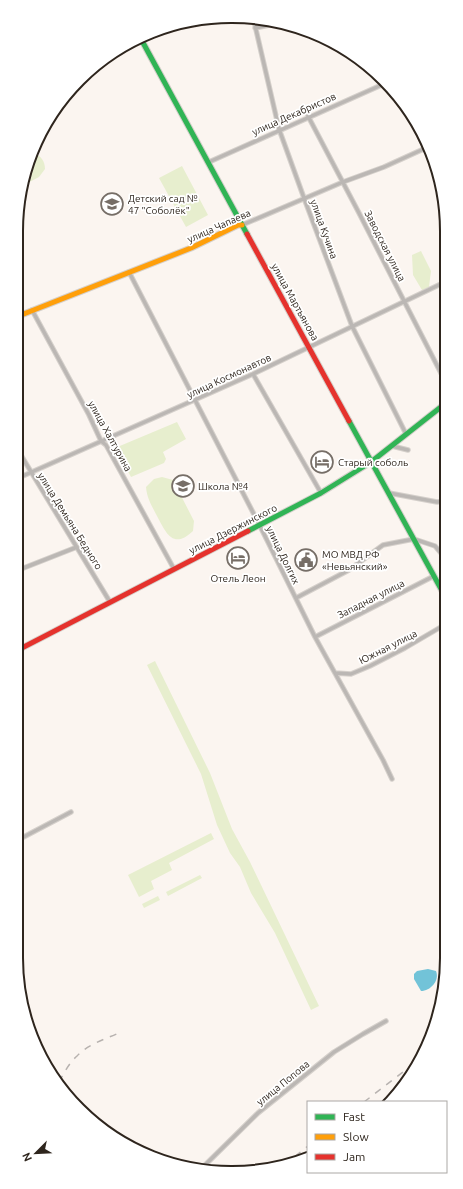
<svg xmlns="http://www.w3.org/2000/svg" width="463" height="1189" viewBox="0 0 463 1189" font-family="Ubuntu,sans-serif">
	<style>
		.green { fill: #e7eece }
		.water { fill: #72c3d8 }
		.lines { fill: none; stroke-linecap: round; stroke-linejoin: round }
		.street-casing { stroke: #d5d0cb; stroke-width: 5.5 }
		.fast-casing { stroke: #d5d0cb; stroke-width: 7 }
		.slow-casing { stroke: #d5d0cb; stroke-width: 7 }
		.jam-casing { stroke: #d5d0cb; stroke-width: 7 }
		.street { stroke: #bbb7b4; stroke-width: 3.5 }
		.fast { stroke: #30b455; stroke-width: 5 }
		.slow { stroke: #ff9f0a; stroke-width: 5 }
		.jam { stroke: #e5322d; stroke-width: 5 }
		.rail { stroke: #b7b2af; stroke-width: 1.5; stroke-dasharray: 7 7; stroke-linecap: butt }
		.labels { text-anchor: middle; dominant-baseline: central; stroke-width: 3.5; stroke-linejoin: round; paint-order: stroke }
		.street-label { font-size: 10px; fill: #2e251d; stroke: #fff }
		.poi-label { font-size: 10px; fill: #2e251d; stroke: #fff; text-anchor: start }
		.rim { fill: none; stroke: #2e251d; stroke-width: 2 }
	</style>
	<rect width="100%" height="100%" fill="#fbf5f0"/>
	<path class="green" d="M34,153C41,156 45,161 45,169L39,177L22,186L23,176Z
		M182,166L208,215L186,227L159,178Z
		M421,251L431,271L429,287L422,290L413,275L412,255Z
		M177,422L186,439L163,452L166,459L164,463L131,477L115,448Z
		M162,477L173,480L194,521L193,531C173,550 166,533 157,516C152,506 147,499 146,487L154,479Z
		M155,661L210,773L232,829L250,862L319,1006L311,1010L275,933L251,893L240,867L230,853L217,825L201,774L147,665Z
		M211,833L214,839L169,863L172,870L151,881L154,889L139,897L128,875Z
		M200,875L202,878L168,896L166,892Z
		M158,896L160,900L144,908L142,904Z"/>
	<path class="water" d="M428,969L436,971C440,981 430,991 421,991L414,979V974L417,971Z"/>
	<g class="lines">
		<g class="street-casing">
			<path id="street" d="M254,21L279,129L304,198L352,326L406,434
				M255,28L279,23
				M405,107L425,148
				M308,116L359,213L446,383
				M209,162L386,83
				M242,225L343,182L384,167L428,147
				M129,272L260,526L315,637L383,760L392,779
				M32,310L89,415L101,441L106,445L174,569
				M253,374L321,493
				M392,446L408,450
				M16,447L110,602
				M16,479L253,374L445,282
				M389,493L437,502L446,501
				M16,571L77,547
				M296,598L349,570L383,545L414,539L435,546L446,559
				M315,637L434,576
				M335,673L351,674L370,666L405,648L446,624
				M16,841L71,812
				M200,1170L258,1113L334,1052L363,1034L386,1021"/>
		</g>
		<g class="fast-casing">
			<path id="fast" d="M141,39L247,234
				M349,421L446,598
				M248,531L321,493L371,462L446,403"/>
		</g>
		<g class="slow-casing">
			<path id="slow" d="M16,317L191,248L238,225H242"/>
		</g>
		<g class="jam-casing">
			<path id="jam" d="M247,234L349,421
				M16,651L248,531"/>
		</g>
		<use href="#street" class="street"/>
		<use href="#fast" class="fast"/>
		<use href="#slow" class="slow"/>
		<use href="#jam" class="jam"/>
		<path class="rail" d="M59,1082C64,1073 69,1063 77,1056C88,1044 106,1039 121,1032
			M364,1102L416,1062
			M284,1165L308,1146"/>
	</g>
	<defs>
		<g id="school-ring" transform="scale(1.15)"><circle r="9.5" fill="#fff" stroke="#766e67" stroke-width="1.5"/><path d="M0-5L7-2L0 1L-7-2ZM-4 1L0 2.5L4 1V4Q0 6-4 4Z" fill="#766e67"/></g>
		<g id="hotel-ring" transform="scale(1.15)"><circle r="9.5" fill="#fff" stroke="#766e67" stroke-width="1.5"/><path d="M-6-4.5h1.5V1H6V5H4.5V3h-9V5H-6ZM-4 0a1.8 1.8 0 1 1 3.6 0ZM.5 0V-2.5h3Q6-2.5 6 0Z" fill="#766e67"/></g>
		<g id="civic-ring" transform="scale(1.15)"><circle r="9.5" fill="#fff" stroke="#766e67" stroke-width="1.5"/><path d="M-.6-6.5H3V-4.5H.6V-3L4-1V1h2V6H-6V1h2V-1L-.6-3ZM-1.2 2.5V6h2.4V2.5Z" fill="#766e67"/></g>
	</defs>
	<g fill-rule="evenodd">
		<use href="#school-ring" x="112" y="204"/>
		<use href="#hotel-ring" x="322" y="462"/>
		<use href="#school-ring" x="183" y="486"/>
		<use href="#hotel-ring" x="238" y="558"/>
		<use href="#civic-ring" x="306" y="560"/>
	</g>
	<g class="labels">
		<g class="street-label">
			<text transform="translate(294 114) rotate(-24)">улица Декабристов</text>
			<text transform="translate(219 226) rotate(-24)">улица Чапаева</text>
			<text transform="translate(324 229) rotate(70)">улица Кучина</text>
			<text transform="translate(385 246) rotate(63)">Заводская улица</text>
			<text transform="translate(295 302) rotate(61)">улица Мартьянова</text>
			<text transform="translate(229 376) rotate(-25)">улица Космонавтов</text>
			<text transform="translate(110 436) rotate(61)">улица Халтурина</text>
			<text transform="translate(70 521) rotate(58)">улица Демьяна Бедного</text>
			<text transform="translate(233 529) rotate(-27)">улица Дзержинского</text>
			<text transform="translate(283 555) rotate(64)">улица Долгих</text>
			<text transform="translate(371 599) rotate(-27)">Западная улица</text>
			<text transform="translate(388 647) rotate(-27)">Южная улица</text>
			<text transform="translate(283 1083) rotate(-39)">улица Попова</text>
		</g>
		<g class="poi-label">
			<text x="128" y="198">Детский сад №<tspan x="128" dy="12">47 "Соболёк"</tspan></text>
			<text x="338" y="462">Старый соболь</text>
			<text x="198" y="486">Школа №4</text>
			<text x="322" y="554">МО МВД РФ<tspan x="322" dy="12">«Невьянский»</tspan></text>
			<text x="238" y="578" text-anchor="middle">Отель Леон</text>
		</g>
	</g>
	<path d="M0 0H463V1189H0ZM231 23H232A208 208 0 0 1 440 231V958A208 208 0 0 1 232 1166H231A208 208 0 0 1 23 958V231A208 208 0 0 1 231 23Z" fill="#fff" fill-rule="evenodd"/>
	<path class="rim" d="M231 23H232A208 208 0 0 1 440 231V958A208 208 0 0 1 232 1166H231A208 208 0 0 1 23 958V231A208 208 0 0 1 231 23Z"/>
	<rect x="307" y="1101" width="140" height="72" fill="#ffffff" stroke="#aba8a5"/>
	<rect x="315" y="1114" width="20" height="6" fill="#30b455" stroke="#aba8a5"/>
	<text x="343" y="1121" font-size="12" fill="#2e251d">Fast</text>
	<rect x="315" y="1134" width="20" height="6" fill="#ff9f0a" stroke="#aba8a5"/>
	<text x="343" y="1141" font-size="12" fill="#2e251d">Slow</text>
	<rect x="315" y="1154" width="20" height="6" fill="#e5322d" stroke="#aba8a5"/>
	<text x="343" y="1161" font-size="12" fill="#2e251d">Jam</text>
	<g transform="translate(36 1153) rotate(246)" stroke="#ffffff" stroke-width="3" paint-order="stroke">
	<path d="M0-3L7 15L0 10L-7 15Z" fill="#2e251d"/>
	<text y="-6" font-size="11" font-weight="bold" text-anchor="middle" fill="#2e251d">N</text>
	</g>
</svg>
